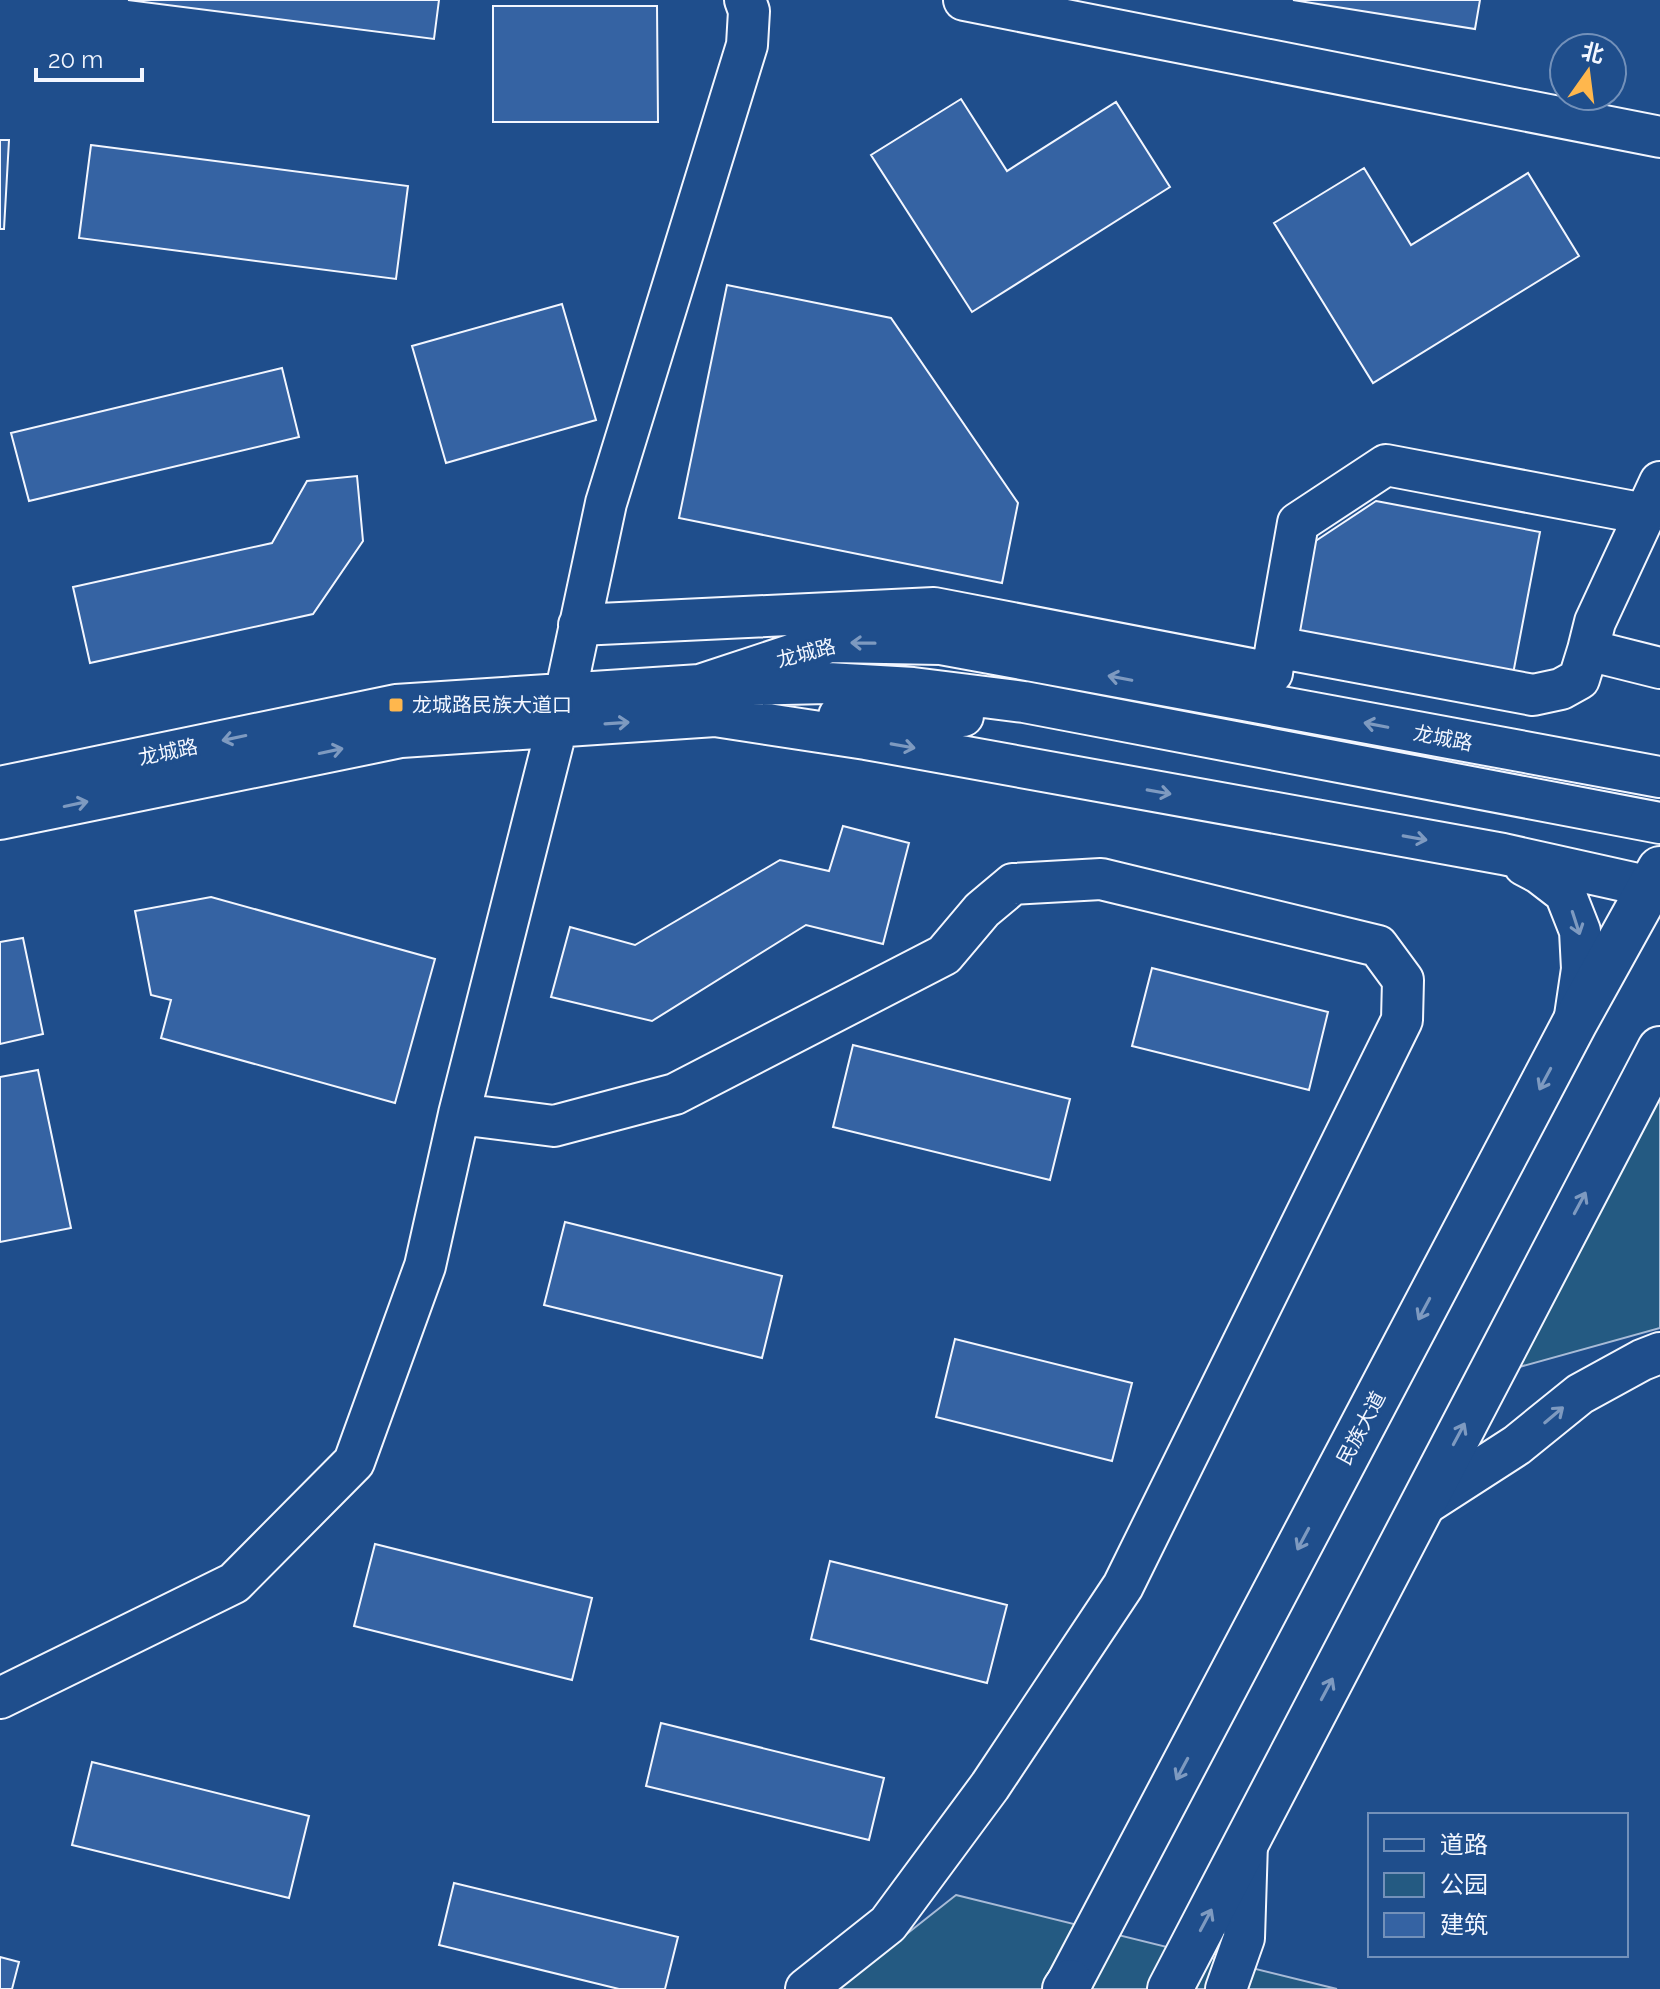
<svg xmlns="http://www.w3.org/2000/svg" width="1660" height="1989" viewBox="0 0 1660 1989" font-family="Raleway,'Noto Sans SC',sans-serif">
	<style>
		.green { fill: #245a82; stroke: #a8bbd7; stroke-width: 2 }
		.building { fill: #3563a3; stroke: #f2f6ff; stroke-width: 2 }
		.lines { fill: none; stroke-linecap: round; stroke-linejoin: round }
		.minor-casing { stroke: #f2f6ff; stroke-width: 44 }
		.major-casing { stroke: #f2f6ff; stroke-width: 48 }
		.highway-casing { stroke: #f2f6ff; stroke-width: 48 }
		.minor { stroke: #1f4e8c; stroke-width: 40 }
		.major { stroke: #1f4e8c; stroke-width: 44 }
		.highway { stroke: #1f4e8c; stroke-width: 44 }
		.oneway { stroke: #7e9ac0 }
		.poi-dot { fill: #ffb74d; stroke: #1f4e8c; stroke-width: 3 }
		.labels { text-anchor: middle; dominant-baseline: central; stroke-width: 6; stroke-linejoin: round; paint-order: stroke }
		.street-label { font-size: 20px; fill: #f2f6ff; stroke: #1f4e8c }
		.poi-label { font-size: 20px; fill: #f2f6ff; stroke: #1f4e8c; text-anchor: start }
	</style>
	<rect width="100%" height="100%" fill="#1f4e8c"/>
	<path class="green" d="M1660,1095V1328L1512,1369Z
		M956,1895L1337,1989H837Z"/>
	<path class="building" d="M128,0H439L434,39Z
		M1293,0H1480L1475,29Z
		M493,6H657L658,122H493Z
		M961,99L1007,171L1116,102L1170,187L972,312L871,155Z
		M0,140H9L4,229H0Z
		M91,145L408,186L396,279L79,238Z
		M1364,168L1411,245L1528,173L1579,256L1373,383L1274,223Z
		M727,285L891,318L1018,503L1002,583L679,518Z
		M562,304L596,420L446,463L412,346Z
		M282,368L299,437L29,501L11,433Z
		M357,476L363,541L313,614L90,663L73,587L272,543L307,481Z
		M1376,501L1540,532L1513,674L1297,632L1314,542Z
		M843,826L909,843L883,944L806,925L652,1021L551,997L570,927L635,945L780,860L829,871Z
		M211,897L435,959L395,1103L161,1038L171,1000L151,995L135,911Z
		M23,938L43,1034L0,1044V942Z
		M1152,968L1328,1012L1309,1090L1132,1046Z
		M853,1045L1070,1099L1050,1180L833,1127Z
		M38,1070L71,1228L0,1242V1077Z
		M565,1222L782,1276L762,1358L544,1305Z
		M955,1339L1132,1383L1112,1461L936,1417Z
		M375,1544L592,1598L572,1680L354,1626Z
		M830,1561L1007,1605L987,1683L811,1639Z
		M661,1723L884,1778L869,1840L646,1786Z
		M92,1762L309,1816L289,1898L72,1845Z
		M454,1883L678,1937L665,1989H619L439,1945Z
		M0,1957L19,1962L12,1989H0Z"/>
	<g class="lines">
		<g class="minor-casing">
			<path id="minor" d="M964,0L1660,137
				M1660,482L1595,622L1588,650L1660,668
				M579,625L934,608L1272,673
				M1276,647L1298,523L1386,465L1645,514
				M1272,673L1276,647L1533,695L1561,689L1579,679L1588,650
				M740,685L828,683L913,688L1024,702L1660,823
				M839,716H963
				M0,787L396,705L700,685L830,642L941,644L1660,777
				M0,819L401,737L715,716L866,739L1503,854L1660,889
				M1524,865L1539,873L1565,893L1580,931L1582,969L1575,1016
				M459,1114L554,1126L675,1094L944,955L982,910L1013,884L1101,879L1378,946L1403,980L1402,1020L1123,1586L990,1786L888,1924L806,1989
				M1421,1507L1517,1445L1580,1394L1642,1360L1660,1353
				M0,1698L234,1583L354,1462L425,1266L459,1114L565,695L606,503L747,45L749,11L745,0
				M1226,1989L1244,1938L1247,1843"/>
		</g>
		<g class="major-casing">
			<path id="major" d="M1066,1989L1574,1024L1660,869
				M1170,1989L1660,1049"/>
		</g>
		<g class="highway-casing">
			<path id="highway" d="M1065,1989L1070,1982"/>
		</g>
		<use href="#minor" class="minor"/>
		<use href="#major" class="major"/>
		<use href="#highway" class="highway"/>
	</g>
	<defs><path id="oneway-shaft" d="M-6 0H5M1.5-3L5.5 0L1.5 3" fill="none" stroke-width="1.6" stroke-linecap="round" stroke-linejoin="round" transform="scale(2)"/></defs>
	<g class="oneway">
		<use href="#oneway-shaft" transform="translate(863 643) rotate(-179)"/>
		<use href="#oneway-shaft" transform="translate(1120 678) rotate(-169)"/>
		<use href="#oneway-shaft" transform="translate(617 723) rotate(-4)"/>
		<use href="#oneway-shaft" transform="translate(1376 725) rotate(-169)"/>
		<use href="#oneway-shaft" transform="translate(234 738) rotate(168)"/>
		<use href="#oneway-shaft" transform="translate(903 746) rotate(10)"/>
		<use href="#oneway-shaft" transform="translate(331 751) rotate(-12)"/>
		<use href="#oneway-shaft" transform="translate(1159 792) rotate(10)"/>
		<use href="#oneway-shaft" transform="translate(76 804) rotate(-12)"/>
		<use href="#oneway-shaft" transform="translate(1415 838) rotate(10)"/>
		<use href="#oneway-shaft" transform="translate(1576 923) rotate(72)"/>
		<use href="#oneway-shaft" transform="translate(1545 1079) rotate(118)"/>
		<use href="#oneway-shaft" transform="translate(1580 1203) rotate(-62)"/>
		<use href="#oneway-shaft" transform="translate(1424 1309) rotate(118)"/>
		<use href="#oneway-shaft" transform="translate(1554 1415) rotate(-40)"/>
		<use href="#oneway-shaft" transform="translate(1459 1434) rotate(-62)"/>
		<use href="#oneway-shaft" transform="translate(1303 1539) rotate(118)"/>
		<use href="#oneway-shaft" transform="translate(1327 1689) rotate(-62)"/>
		<use href="#oneway-shaft" transform="translate(1182 1769) rotate(118)"/>
		<use href="#oneway-shaft" transform="translate(1206 1920) rotate(-62)"/>
	</g>
	<rect class="poi-dot" x="388" y="697" width="16" height="16" rx="4"/>
	<g class="labels">
		<g class="street-label">
			<text transform="translate(806 653) rotate(-15)">龙城路</text>
			<text transform="translate(1443 738) rotate(11)">龙城路</text>
			<text transform="translate(168 752) rotate(-12)">龙城路</text>
			<text transform="translate(1361 1428) rotate(-62)">民族大道</text>
		</g>
		<g class="poi-label">
			<text x="412" y="705">龙城路民族大道口</text>
		</g>
	</g>
	<rect x="1368" y="1813" width="260" height="144" fill="#1f4e8c" stroke="#7391ba" stroke-width="2"/>
	<rect x="1384" y="1839" width="40" height="12" fill="#1f4e8c" stroke="#7391ba" stroke-width="2"/>
	<text x="1440" y="1853" font-size="24" fill="#f2f6ff">道路</text>
	<rect x="1384" y="1873" width="40" height="24" fill="#245a82" stroke="#7391ba" stroke-width="2"/>
	<text x="1440" y="1893" font-size="24" fill="#f2f6ff">公园</text>
	<rect x="1384" y="1913" width="40" height="24" fill="#3563a3" stroke="#7391ba" stroke-width="2"/>
	<text x="1440" y="1933" font-size="24" fill="#f2f6ff">建筑</text>
	<g transform="translate(1588 72) rotate(14)"><circle r="38" fill="#1f4e8c" stroke="#7391ba" stroke-width="2"/>
	<path d="M0-6L14 30L0 20L-14 30Z" fill="#ffb74d"/>
	<text y="-12" font-size="22" font-weight="bold" text-anchor="middle" fill="#f2f6ff">北</text>
	</g>
	<path d="M36 68v12h106v-12" fill="none" stroke="#f2f6ff" stroke-width="4"/>
	<text x="48" y="68" font-size="24" fill="#f2f6ff" stroke="#1f4e8c" stroke-width="6" paint-order="stroke">20 m</text>
</svg>
